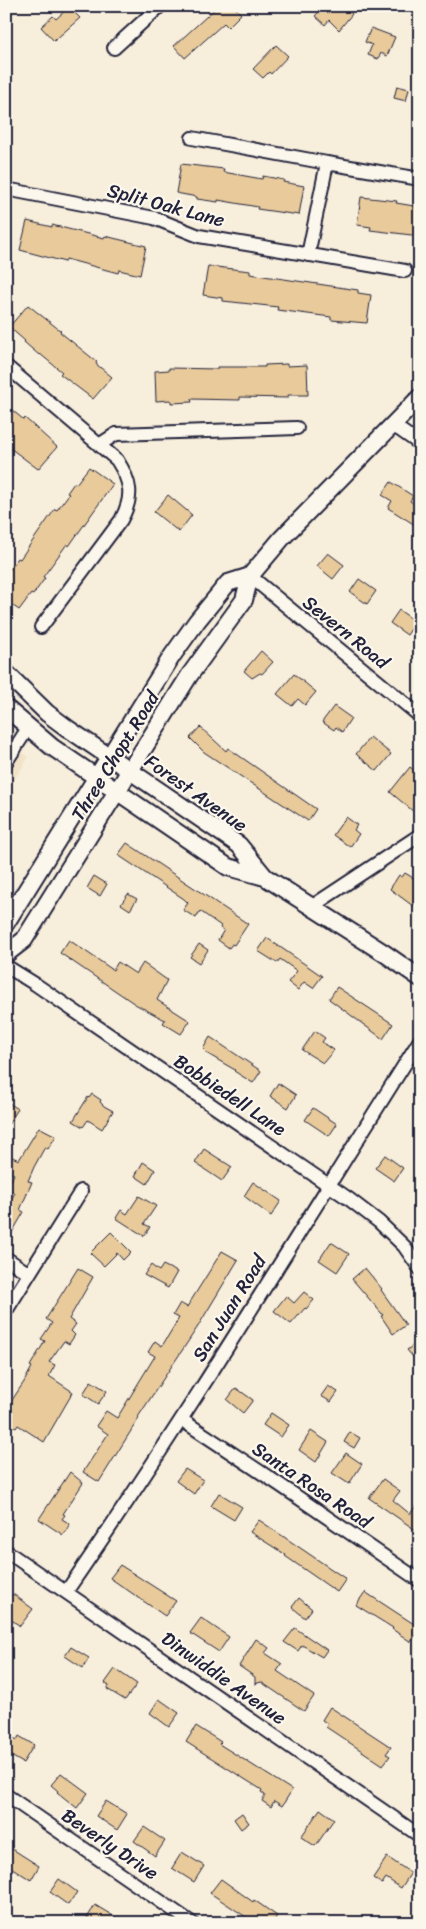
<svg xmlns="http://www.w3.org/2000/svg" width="426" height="1929" viewBox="0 0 426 1929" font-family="Sriracha,sans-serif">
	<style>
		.built { fill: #f2e3c8 }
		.building { fill: #e8ca9b; stroke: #22223b }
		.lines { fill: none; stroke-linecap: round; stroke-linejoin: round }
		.minor-casing { stroke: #22223b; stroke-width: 16 }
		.major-casing { stroke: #22223b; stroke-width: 20 }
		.minor { stroke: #fbf7ec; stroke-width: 12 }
		.major { stroke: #fbf7ec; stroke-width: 16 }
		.labels { text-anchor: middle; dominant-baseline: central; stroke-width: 4.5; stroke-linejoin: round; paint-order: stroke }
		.street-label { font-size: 19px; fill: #22223b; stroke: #fbf7ec }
	</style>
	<rect width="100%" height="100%" fill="#f7eedc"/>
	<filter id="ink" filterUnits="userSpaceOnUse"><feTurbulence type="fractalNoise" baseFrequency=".02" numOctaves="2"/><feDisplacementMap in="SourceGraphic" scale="10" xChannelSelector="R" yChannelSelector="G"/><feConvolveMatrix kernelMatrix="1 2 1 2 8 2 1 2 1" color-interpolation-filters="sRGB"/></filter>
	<g filter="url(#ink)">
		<path class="built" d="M6,734L28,758L6,793Z"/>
		<path class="building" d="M218,6H234L241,14L228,27L224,23L185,58L174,46Z
			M324,6H343L352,14L339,30L329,20L325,25L315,16Z
			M69,7L80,18L54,41L41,27L53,16L56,19Z
			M371,28L395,37L387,56L381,53L378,59L368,55L372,45L365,42Z
			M276,45L288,56L271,74L269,72L263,78L253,69Z
			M397,86L409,89L406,101L394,98Z
			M181,164L224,169L223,172L262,179L263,176L284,180L283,182L304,186L299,215L257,209L258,207L218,200V202L197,199V197L176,193Z
			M361,197L397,201L396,203L420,207V236L370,230L371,227L357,225Z
			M27,221L52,227V225L104,238L105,236L146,246L140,275L119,270L118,273L66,259L65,262L20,250Z
			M208,266L250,271V274L358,290V293L371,295L367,323L331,320V317L277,310L278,307L223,301V298L203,295Z
			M28,305L61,331L60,332L97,362L96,364L112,377L93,399L60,374L62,372L40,354L39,355L24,342L25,341L9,327Z
			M287,364V366L307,365L308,395H288V398L240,397V400L191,399L192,402L171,403V400L156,401L155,371L169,370V368L217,369V367H265V365Z
			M6,405L24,420L25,418L57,447L38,469L6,445Z
			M89,467L113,484L69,546L67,544L43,577L45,578L33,595L31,594L19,610L6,601V575L18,558L20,559L55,509L57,510L69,494L67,493L74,483L76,484Z
			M391,482L413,496L410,501L420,508V528L388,508L392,501L382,495Z
			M168,495L192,515L179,532L154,512Z
			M328,553L344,565L333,579L317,566Z
			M359,579L376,591L367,604L350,592Z
			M399,610L416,622L407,635L390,623Z
			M261,651L273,662L262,674L260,673L252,678L244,671Z
			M294,674L316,692L305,705L298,699L292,706L277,694Z
			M334,706L351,718L342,732L336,727L334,730L322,722Z
			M200,727L226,751L228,748L316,809L308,821L204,752L190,738Z
			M370,737L391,754L377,771L356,754Z
			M410,767L420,775V804L414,812L390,792Z
			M346,817L357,825L354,830L359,834L350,847L333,835Z
			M127,843L248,924L234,945L232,944L229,948L218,940L224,930L220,928L221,926L200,911L196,918L183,910L188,903L184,899L118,855Z
			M405,873L420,882V895L413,906L390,889L399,875L402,877Z
			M94,876L107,884L100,896L87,888Z
			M128,894L137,899L130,910L121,904Z
			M267,938L322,976L313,988L304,982L298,990L288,982L297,971L280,959L277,963L258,951Z
			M69,940L113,970L118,962L136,974L143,963L167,980L157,1000L190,1021L181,1034L163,1023L165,1020L135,1004L60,953Z
			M199,944L208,950L199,963L190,957Z
			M337,987L393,1024L383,1039L329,999Z
			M315,1031L325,1038L322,1042L334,1050L323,1063L302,1050Z
			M210,1037L261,1071L253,1083L234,1071L235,1070L206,1053V1052L203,1049Z
			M278,1083L296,1095L288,1108L270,1096Z
			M92,1094L101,1100L100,1102L104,1106L113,1111L102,1129L88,1120L83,1127L73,1121L88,1097L89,1098Z
			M6,1101L18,1109L6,1128Z
			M313,1108L337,1124L329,1136L305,1120Z
			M39,1127L56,1136L48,1149L45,1147L34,1167L28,1181L32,1182L20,1210L24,1212L6,1243V1207L15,1193L7,1190L14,1174L6,1171L12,1157L19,1160Z
			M204,1149L232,1167L222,1181L195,1163Z
			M385,1155L403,1168L394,1181L375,1168Z
			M143,1162L155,1170L147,1184L135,1176Z
			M253,1182L281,1201L271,1216L244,1196Z
			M139,1196L156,1206L144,1224L150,1227L144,1236L116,1218L121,1210L127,1214Z
			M111,1232L131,1252L123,1260L117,1253L104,1266L90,1253Z
			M331,1242L349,1254L337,1272L319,1260Z
			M222,1251L238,1260L197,1328L138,1417L139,1418L99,1482L83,1472L108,1434L96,1426L106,1411L117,1418L155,1356L148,1352L155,1341L162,1346L179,1318L173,1315L180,1303L187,1307Z
			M151,1265L159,1271L163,1265L177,1272L168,1288L144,1275Z
			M78,1268L93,1277L69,1319L76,1324L71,1331L75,1335L69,1344L64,1341L49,1362L55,1365L49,1376L73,1392L44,1442L18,1425L16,1428L6,1422V1409L24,1382L32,1367L30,1366L45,1341L41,1339L52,1323L46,1319Z
			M365,1268L382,1289L381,1290L406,1325L393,1334L381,1316L383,1315L352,1279Z
			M304,1292L314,1300L306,1309L305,1308L291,1324L274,1311L286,1296L294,1303Z
			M420,1340V1365L407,1350Z
			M91,1381L107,1391L98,1404L83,1394Z
			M328,1386L338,1392L331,1402L321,1396Z
			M236,1388L253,1400L243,1413L227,1400Z
			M271,1413L289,1425L281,1437L263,1425Z
			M311,1431L328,1442L316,1462L299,1450Z
			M350,1432L360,1438L354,1448L344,1442Z
			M346,1453L362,1464L349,1484L332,1473Z
			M185,1469L203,1480L194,1494L176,1481Z
			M70,1472L83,1483L63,1514L65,1515L62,1519L70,1524L63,1535L39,1519Z
			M383,1479L400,1491L393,1500L410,1514L420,1500V1533L369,1498Z
			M219,1493L242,1507L234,1520L211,1506Z
			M259,1520L346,1579L337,1592L285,1556L286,1555L250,1532Z
			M120,1565L176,1601L165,1616L110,1578Z
			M365,1592L420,1628L411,1642L392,1629L393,1628L356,1605Z
			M13,1594L33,1609L20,1626L6,1616V1602Z
			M299,1598L312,1609L305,1618L292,1607Z
			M201,1618L229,1637L219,1652L190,1633Z
			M295,1628L327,1650L322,1657L302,1645L298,1651L284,1642Z
			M256,1639L269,1648L265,1653L282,1664L277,1671L314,1696L304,1711L261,1682L255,1684V1677L239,1666Z
			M71,1647L89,1658L83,1668L65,1656Z
			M115,1669L137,1684L125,1700L107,1689L109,1686L105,1683Z
			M159,1699L179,1713L169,1727L150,1713Z
			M330,1707L391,1747L386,1754L390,1756L383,1765L326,1727L328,1724L322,1720Z
			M196,1726L221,1742L219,1744L292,1790L282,1806L274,1801L271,1807L262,1801L265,1795L261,1792L262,1790L186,1742Z
			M6,1734L17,1740L19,1736L34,1745L23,1763L6,1753Z
			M61,1773L88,1793L77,1808L57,1792L58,1791L51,1785Z
			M106,1801L127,1814L117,1830L96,1816Z
			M320,1809L334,1819L317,1844L315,1846L301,1837Z
			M242,1813L249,1823L241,1829L234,1819Z
			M144,1827L165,1841L155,1856L134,1841Z
			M6,1845L39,1866L31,1880L6,1864Z
			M182,1852L204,1866L194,1882L172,1868Z
			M387,1857L411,1873L401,1888L386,1878L382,1884L373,1878Z
			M59,1879L77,1892L68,1905L50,1892Z
			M221,1879L253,1902L254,1900L277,1916L272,1923H255L210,1893Z
			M95,1905L125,1923H84Z"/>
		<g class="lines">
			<g class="minor-casing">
				<path id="minor" d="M419,6L420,7
					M114,48L160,6
					M192,138L327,163L308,255
					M327,163L420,179
					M6,189L154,218L199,236L405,271
					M6,366L117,460C131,482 134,496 121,520L41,627
					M393,425L420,444
					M99,445L116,434L297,428
					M250,576L420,716
					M6,762L28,728
					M311,907L420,835
					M6,966L35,984L349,1199L379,1222L404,1246L420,1269
					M6,1258L29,1274
					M6,1311L81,1191
					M182,1420L280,1485L420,1581
					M6,1551L420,1836
					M66,1592C190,1413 303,1225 420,1040
					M6,1795L192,1923"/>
			</g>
			<g class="major-casing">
				<path id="major" d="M6,673L47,713L67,728L239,845L265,877L384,953L420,978
					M6,708L52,747L228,867L265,877
					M6,923L172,656L197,621L228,583L250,576
					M6,954L24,940L189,676L244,600L250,576L282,538L420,397"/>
			</g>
			<use href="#minor" class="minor"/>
			<use href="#major" class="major"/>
		</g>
	</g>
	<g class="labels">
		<g class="street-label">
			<text transform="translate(166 205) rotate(15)">Split Oak Lane</text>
			<text transform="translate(346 632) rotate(39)">Severn Road</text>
			<text transform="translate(115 756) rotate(-58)">Three Chopt Road</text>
			<text transform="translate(196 793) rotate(35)">Forest Avenue</text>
			<text transform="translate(230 1095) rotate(34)">Bobbiedell Lane</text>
			<text transform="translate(229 1308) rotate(-58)">San Juan Road</text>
			<text transform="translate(312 1485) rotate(34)">Santa Rosa Road</text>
			<text transform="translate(224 1678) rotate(35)">Dinwiddie Avenue</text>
			<text transform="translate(110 1844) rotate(34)">Beverly Drive</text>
		</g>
	</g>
	<rect width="426" height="1929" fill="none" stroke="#fbf7ec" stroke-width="25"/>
	<rect x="12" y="12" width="401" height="1904" fill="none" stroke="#22223b" stroke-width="2" filter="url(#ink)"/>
</svg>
